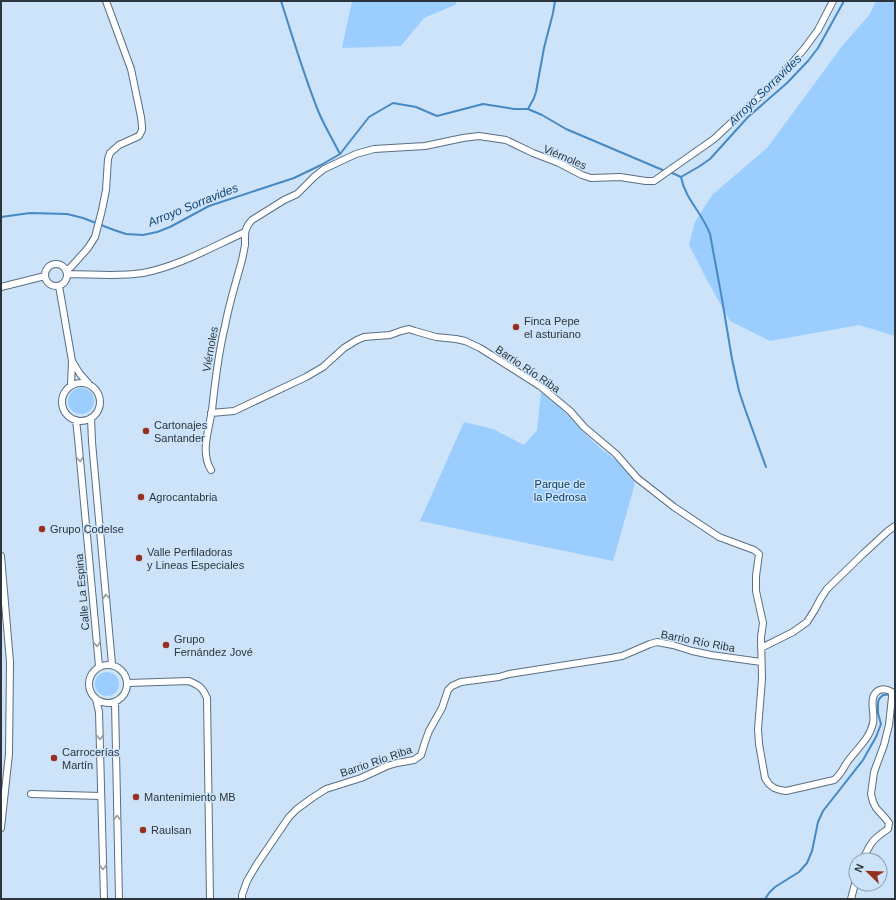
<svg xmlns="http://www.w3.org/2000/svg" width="896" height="900" viewBox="0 0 896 900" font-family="Helvetica,sans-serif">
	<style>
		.green { fill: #9bceff }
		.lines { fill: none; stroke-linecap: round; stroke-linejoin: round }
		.stream { stroke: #4689c3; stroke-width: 2 }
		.minor-casing { stroke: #5a6e81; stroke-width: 8 }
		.minor { stroke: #fff; stroke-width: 6 }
		.oneway { stroke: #969a9e }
		.poi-dot { fill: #982f1e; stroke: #cce3f9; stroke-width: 1.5 }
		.labels { text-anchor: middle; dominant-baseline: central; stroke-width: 3; stroke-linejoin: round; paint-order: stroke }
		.street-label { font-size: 11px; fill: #2c353d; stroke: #cce3f9 }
		.poi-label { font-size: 11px; fill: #2c353d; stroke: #cce3f9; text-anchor: start }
		.park-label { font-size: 11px; fill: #083c63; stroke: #cce3f9 }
		.water-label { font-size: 12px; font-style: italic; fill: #13446c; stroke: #cce3f9 }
	</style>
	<rect width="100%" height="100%" fill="#cce3f9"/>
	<path class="green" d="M352,1H457L455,5L424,18L401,46L342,48Z
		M876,1H895V336L859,325L770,341L730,321L707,280L689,245L695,222L712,195L767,148L843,45L870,14Z
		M68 401a13 13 0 1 1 26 0a13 13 0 1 1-26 0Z
		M541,392L562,409L582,431L600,448L621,464L635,479L634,487L613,561L420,521L464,422L493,429L524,445L537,430Z
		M95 684a12 12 0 1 1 24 0a12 12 0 1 1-24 0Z"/>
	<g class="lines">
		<path class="stream" d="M281,1C293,38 304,76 319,113C325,127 333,140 340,154
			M528,109L534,98L536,92L544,48L553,13L555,1
			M670,172L681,177
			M681,177C685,199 703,214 710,234L722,299L732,359L739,391L745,409L766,467
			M681,177L700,166L710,159L748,117L787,83L808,61L818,48L844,1
			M1,217L30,213L67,214L83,218L114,230L126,234L143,235L157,232L170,227L209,206L294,178L321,165L340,154L369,117L393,103L416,107L437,116L483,104L514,109H528L542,115L566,129L665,171
			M765,899L769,893L775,887L799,872L807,863L812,851L818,822L823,811L863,760L876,737L881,724L878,713V703L879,699L883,695L895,694"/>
		<g class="minor-casing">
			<path id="minor" d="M45 275a11 11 0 1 1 22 0a11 11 0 1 1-22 0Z
				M66,271L71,267L88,248L95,237L102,210L106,190L108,159L110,153L119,145L139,136L142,130V126L141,117L131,69L106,1
				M67,274C92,274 118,277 143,273C179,266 212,247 245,232
				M59,286L72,361L71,385
				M1,287L45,276
				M72,361L80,374L88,383
				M62 402a19 19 0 1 1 38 0a19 19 0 1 1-38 0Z
				M211,413L234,411L306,377L323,367L344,348L357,340L364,337L390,335L401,331L409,329L415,331L436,337L456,339L465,341L480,348L540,386L570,411L584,427L616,454L637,478L674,507L719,537L754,550L759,554L756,576V591L763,623L761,637L762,679L758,729L759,744L765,778L769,784L774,788L780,790L786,791L834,780C841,775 843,768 848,761C857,749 870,738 873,723C875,714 870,702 874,695C878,688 885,688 892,692V697L889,725L884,745L874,772L871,794L873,802L876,808L886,819L889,823L888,829C873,839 870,843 863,860
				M91,418L92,442L112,664
				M76,420L78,438L99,666
				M211,470C200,452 209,430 212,410C215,382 218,354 225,326C229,304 236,282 242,260C243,256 244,250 245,245C245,234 244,228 252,220L284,200L297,194L314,177L324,169L356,154L374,149L425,146L463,138L479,136L506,140L533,153L559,163L582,175L591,178L620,177L646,181H654L714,139L778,79L804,49L818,30L833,1
				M1,556L10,662L9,754L1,828
				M761,648L793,632L807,622L814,611L821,598L827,589L863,554L888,531L895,526
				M89 684a19 19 0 1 1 38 0a19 19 0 1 1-38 0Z
				M128,683L189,681C200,686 202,687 207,698L210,899
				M96,699L99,712L104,899
				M115,702L119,899
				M31,794L101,796
				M242,899V895L247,881L257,864L289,817L297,809L312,798L326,789L361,778L387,766L397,763L414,760L421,755L425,742L429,731L442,708L448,690L452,686L461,682L499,677L509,674L611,658L622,656L650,644L657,642L673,645L692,651L711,655L761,662
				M851,899L856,880"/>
		</g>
		<use href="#minor" class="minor"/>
	</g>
	<defs><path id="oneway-chevron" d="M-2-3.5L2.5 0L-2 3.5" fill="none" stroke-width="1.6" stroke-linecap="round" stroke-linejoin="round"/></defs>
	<g class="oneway">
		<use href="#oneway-chevron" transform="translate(80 459) rotate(85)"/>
		<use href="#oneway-chevron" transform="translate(106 597) rotate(-95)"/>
		<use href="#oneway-chevron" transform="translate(97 644) rotate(85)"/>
		<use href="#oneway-chevron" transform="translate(100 737) rotate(88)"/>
		<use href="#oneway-chevron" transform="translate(117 818) rotate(-91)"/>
		<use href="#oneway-chevron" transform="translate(103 867) rotate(89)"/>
	</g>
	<g class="poi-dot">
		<circle cx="516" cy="327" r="4"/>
		<circle cx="146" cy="431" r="4"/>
		<circle cx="141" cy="497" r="4"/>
		<circle cx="42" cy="529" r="4"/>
		<circle cx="139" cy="558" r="4"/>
		<circle cx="166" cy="645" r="4"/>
		<circle cx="54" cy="758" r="4"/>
		<circle cx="136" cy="797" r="4"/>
		<circle cx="143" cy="830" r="4"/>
	</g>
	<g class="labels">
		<g class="street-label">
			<text transform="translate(565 157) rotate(23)">Viérnoles</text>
			<text transform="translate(210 349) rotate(-80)">Viérnoles</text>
			<text transform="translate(528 369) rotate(34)">Barrio Río Riba</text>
			<text transform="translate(82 592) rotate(-95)">Calle La Espina</text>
			<text transform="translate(698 641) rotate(11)">Barrio Río Riba</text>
			<text transform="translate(376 761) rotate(-19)">Barrio Río Riba</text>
		</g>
		<g class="poi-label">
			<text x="524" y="321">Finca Pepe<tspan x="524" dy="13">el asturiano</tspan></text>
			<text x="154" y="425">Cartonajes<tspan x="154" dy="13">Santander</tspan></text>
			<text x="149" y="497">Agrocantabria</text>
			<text x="50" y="529">Grupo Codelse</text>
			<text x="147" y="552">Valle Perfiladoras<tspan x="147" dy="13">y Lineas Especiales</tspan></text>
			<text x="174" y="639">Grupo<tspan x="174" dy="13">Fernández Jové</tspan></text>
			<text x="62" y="752">Carrocerías<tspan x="62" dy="13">Martín</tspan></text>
			<text x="144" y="797">Mantenimiento MB</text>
			<text x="151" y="830">Raulsan</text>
		</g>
		<g class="park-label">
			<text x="560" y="484">Parque de<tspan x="560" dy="13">la Pedrosa</tspan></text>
		</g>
		<g class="water-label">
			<text transform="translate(765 90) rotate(-44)">Arroyo Sorravides</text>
			<text transform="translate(193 205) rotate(-22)">Arroyo Sorravides</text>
		</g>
	</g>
	<rect width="896" height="900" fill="none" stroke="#2c353d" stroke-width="4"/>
	<g transform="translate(868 872) rotate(293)"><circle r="19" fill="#cce3f9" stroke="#8c9dae"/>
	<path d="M0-3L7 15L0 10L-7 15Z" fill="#982f1e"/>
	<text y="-6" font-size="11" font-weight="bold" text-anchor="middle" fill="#2c353d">N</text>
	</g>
</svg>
